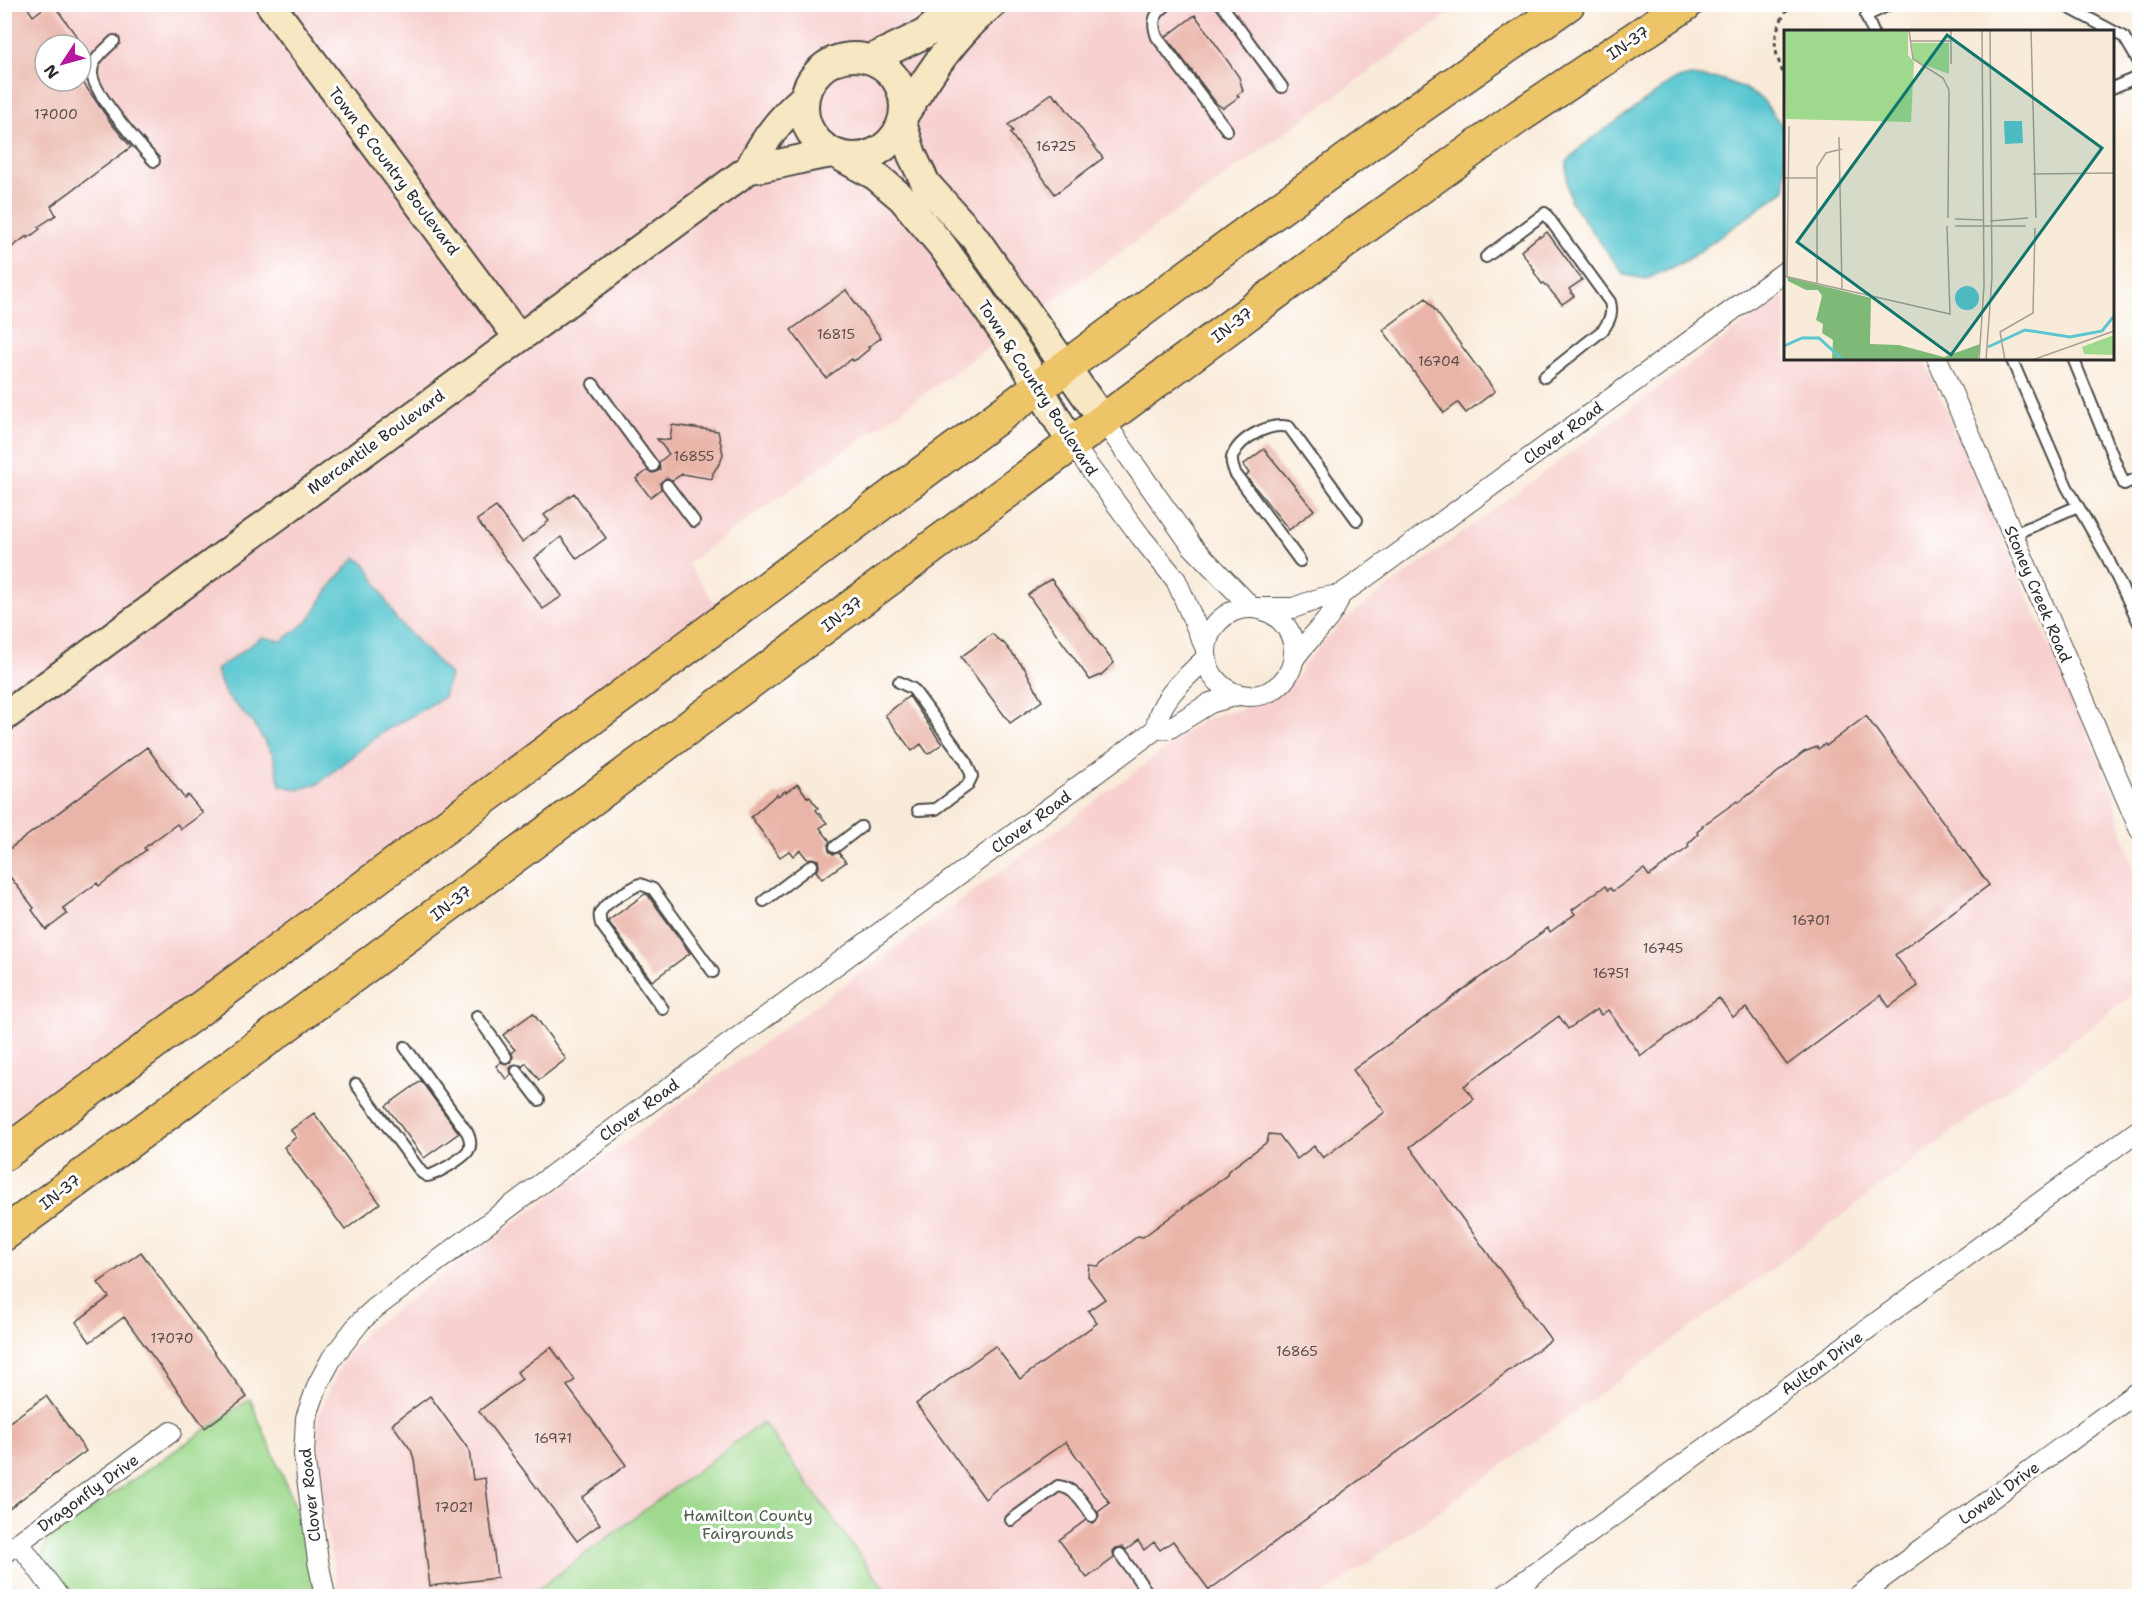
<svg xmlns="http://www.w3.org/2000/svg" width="2144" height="1601" viewBox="0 0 2144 1601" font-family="'Shantell Sans',sans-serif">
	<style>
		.built { fill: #f7d0cf; fill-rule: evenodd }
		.green { fill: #9ed98d; stroke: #64825c; stroke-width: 1.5 }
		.water { fill: #59c6d0; stroke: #42787e; stroke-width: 1.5 }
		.building { fill: #eab5a9 }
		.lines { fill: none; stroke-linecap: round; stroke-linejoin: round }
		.lane-casing { stroke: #4a4845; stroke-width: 14 }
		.street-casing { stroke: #4a4845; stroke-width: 22 }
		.secondary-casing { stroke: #4a4845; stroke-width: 32 }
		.highway-casing { stroke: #4a4845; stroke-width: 36 }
		.path { stroke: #4a4845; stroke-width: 3; stroke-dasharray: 4.5 4.5; stroke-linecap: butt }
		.lane { stroke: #fff; stroke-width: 10 }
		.street { stroke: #fff; stroke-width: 20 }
		.secondary { stroke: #f8e7c3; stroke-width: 28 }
		.highway { stroke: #eec469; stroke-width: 33 }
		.labels { text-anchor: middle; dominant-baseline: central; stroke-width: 6; stroke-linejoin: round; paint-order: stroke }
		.number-label { font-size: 14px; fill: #5b4e4a }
		.street-label { font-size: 16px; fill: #2b2b2b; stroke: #fff }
		.park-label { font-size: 16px; fill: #4e5f48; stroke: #fff }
		.inset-river { fill: none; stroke: #59c6d0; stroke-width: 3 }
		.inset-road { fill: none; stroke: #a79e94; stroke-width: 1.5 }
		.view { fill: #0f766e; fill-opacity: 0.15; stroke: #0f766e; stroke-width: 3 }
		.inset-edge { fill: none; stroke: #2b2b2b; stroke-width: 3 }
	</style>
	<rect width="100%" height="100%" fill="#fff"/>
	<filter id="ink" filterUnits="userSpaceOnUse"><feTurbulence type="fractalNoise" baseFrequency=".0167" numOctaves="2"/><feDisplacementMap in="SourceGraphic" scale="12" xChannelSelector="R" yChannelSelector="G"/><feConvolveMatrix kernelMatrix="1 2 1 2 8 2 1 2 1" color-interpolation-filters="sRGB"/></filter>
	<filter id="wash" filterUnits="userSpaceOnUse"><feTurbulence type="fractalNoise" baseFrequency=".008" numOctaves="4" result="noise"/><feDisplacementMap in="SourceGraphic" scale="24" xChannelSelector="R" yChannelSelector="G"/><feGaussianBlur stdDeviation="1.35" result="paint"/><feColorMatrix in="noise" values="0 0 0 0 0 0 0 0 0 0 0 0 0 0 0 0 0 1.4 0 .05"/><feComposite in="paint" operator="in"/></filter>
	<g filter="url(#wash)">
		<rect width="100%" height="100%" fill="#f9ebda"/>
		<path class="built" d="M5,5H1461L952,374L687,563L719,609L5,1138ZM45,45H81V81H45Z
			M1785,294L1786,358L1924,359L2112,789L2129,855L2139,881V990L1763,1275L1322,1596H889L763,1422L527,1596H340L314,1474L316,1442L319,1413L340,1367L349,1352L368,1329L1022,856L1201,722L1223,712L1239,711L1297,678L1305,663L1343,621Z"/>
		<path class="green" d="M250,1399L299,1515L316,1596H73L46,1560L43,1551L47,1539Z
			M763,1422L889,1596H529Z"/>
		<path class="water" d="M1690,76L1720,79L1742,87L1763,100L1785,130V190L1687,260L1647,279L1624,275L1571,202L1567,183V162L1582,146L1674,80Z
			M356,557L367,566L396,619L450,675L444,697L381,733L319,783L298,790L280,785L273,754L252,722L225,694L216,670L262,637L282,641L308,621L333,583Z"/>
		<g id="blocks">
			<path class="building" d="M4,4H25L33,16L49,4H53L78,38L69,45H45V81H82L111,123L131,147L51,206L56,215L38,227L40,229L28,238L27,236L4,253Z
				M1195,15L1239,77L1243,91L1237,95L1239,97L1223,108L1217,104L1166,37Z
				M1052,93L1056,99L1058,98L1103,158L1055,194L1010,133L1013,131L1008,125Z
				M1547,232L1582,280L1569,289L1574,296L1562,304L1544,283L1542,284L1534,272L1535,271L1521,251L1539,236L1540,237Z
				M846,290L881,338L868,347L869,349L857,359L853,361L852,359L826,378L791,330Z
				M1426,298L1495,391L1466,413L1458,403L1444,413L1383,330Z
				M672,425L718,431L723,454L721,461L713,473L712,479L682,474L673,480L666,478L660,483L661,489L650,497L636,479L647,471L653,473L660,470L659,462L669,454L657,439L670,440Z
				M1264,449L1314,510L1289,530L1246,476L1249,473L1243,465Z
				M574,493L606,538L577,559L561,537L535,558L562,596L543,609L477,520L496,507L522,542L549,521L544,515Z
				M1051,579L1114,663L1101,675L1090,680L1028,595L1038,587Z
				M992,634L1002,643L1003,642L1025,669L1042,701L1010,723L961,657Z
				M909,696L942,744L928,754L921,744L912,751L885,715Z
				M1866,716L1989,885L1895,955L1918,986L1889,1007L1881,995L1787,1065L1746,1008L1733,1017L1719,998L1641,1056L1608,1010L1601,1015L1597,1009L1568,1029L1559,1016L1464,1086L1474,1099L1410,1147L1551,1340L1209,1590L1173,1541L1160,1550L1154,1542L1144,1550L1138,1541L1126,1550L1123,1547L1116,1548L1113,1551L1114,1558L1087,1578L1059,1540L1086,1520L1092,1523L1096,1522L1099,1516L1098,1512L1110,1503L1066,1442L996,1489L985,1499L916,1404L995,1346L1020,1379L1097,1323L1088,1311L1105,1299L1088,1276L1089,1265L1098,1266L1138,1236L1143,1237L1227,1175L1228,1171L1267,1142L1269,1134L1279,1135L1297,1159L1314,1146L1323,1158L1385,1112L1353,1070L1548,928L1550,932L1575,914L1572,910L1605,886L1608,890L1610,888L1613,891L1644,869L1649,876L1689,847L1688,844L1698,834L1697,832L1703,827L1702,826L1737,801L1738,803L1804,752L1817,747L1818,749L1825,744L1826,746Z
				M147,747L184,798L188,795L203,813L181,829L177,824L144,848L146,850L99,886L97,883L63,908L67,914L46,930L32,910L34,908L4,869V853Z
				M798,784L807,797L809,796L818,808L816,810L827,823L820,828L830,841L828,845L829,851L833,854L839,853L846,862L822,879L816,871L819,867L818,860L812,858L807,859L800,850L793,856L789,851L780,857L751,817L777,794L778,796L785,791L786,792Z
				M645,894L648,895L690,953L652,981L608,921Z
				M533,1013L566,1059L539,1080L526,1063L523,1066L515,1064L510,1068L511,1075L506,1079L496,1066L501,1062L506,1064L511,1063L513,1057L512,1053L515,1050L503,1035Z
				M421,1081L459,1133L424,1158L386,1106Z
				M314,1113L380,1203L345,1230L284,1147L296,1137L291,1130Z
				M141,1252L247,1397L205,1428L124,1317L90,1342L76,1322L109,1297L98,1283Z
				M551,1347L575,1380L567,1386L626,1465L582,1498L600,1524L577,1541L479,1411L522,1379L517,1372Z
				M46,1396L86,1451L4,1512V1426Z
				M430,1396L469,1450L473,1480L485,1478L497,1578L430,1586L414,1459L411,1450L392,1424Z"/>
		</g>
	</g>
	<g filter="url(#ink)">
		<use href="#blocks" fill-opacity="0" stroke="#4a4845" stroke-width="1.5"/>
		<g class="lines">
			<g class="lane-casing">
				<path id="lane" d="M1168,4C1154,14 1151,21 1157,37L1227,130
					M1221,4L1282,87
					M2062,4L2124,37L2140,64
					M1873,32L1866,16L1891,4
					M114,41C106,49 92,59 92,72C91,92 140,145 154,161
					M2112,88L2140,76
					M1486,257L1545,213L1610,302C1613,313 1610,320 1603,330L1544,377
					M2011,358L2067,487L2106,555L2140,625
					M2073,358L2124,484L2140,477
					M593,384L653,466
					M667,485L694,521
					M2012,535L2078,506
					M1300,561L1235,473C1233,467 1230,461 1233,455C1241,437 1271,422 1289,427L1357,520
					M899,682L913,689L965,760L972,776L967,786L936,809L918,810
					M2126,799L2140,792
					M835,847L861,827
					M764,901L812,865
					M663,1009L601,924C600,919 598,914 602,910C608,900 629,890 640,884L653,889L713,972
					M477,1016L506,1057
					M517,1071L539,1100
					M356,1084L422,1173L427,1176C437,1174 462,1159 468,1151C472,1145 470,1138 467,1132L405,1047
					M1011,1520L1058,1486C1075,1488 1083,1502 1092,1516
					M1120,1554L1150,1596"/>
			</g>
			<g class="street-casing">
				<path id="street" d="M1937,358L2140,830
					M1103,420L1192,546L1252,608
					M1072,444L1141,537L1176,580L1205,647
					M1206 652a44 44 0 1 1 88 0a44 44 0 1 1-88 0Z
					M1257,608H1293L1321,598L1340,595L1373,572L1786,271
					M1294,659C1308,637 1334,620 1340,595
					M1156,729C1158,699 1186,678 1206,658
					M19,1543L58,1596
					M4,1553L171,1432
					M325,1596L318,1561L304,1455L306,1418L318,1384L332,1358L360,1322L374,1309L604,1136L1156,729L1170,728L1210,703L1238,695
					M1504,1596L2140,1129
					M1858,1596L2140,1390"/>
			</g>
			<g class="secondary-casing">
				<path id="secondary" d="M270,4L518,337
					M804 107a50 50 0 1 1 100 0a50 50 0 1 1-100 0Z
					M871,59L924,34L960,4
					M904,115C929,74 954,35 992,4
					M902,123L912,155L926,184L974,237L1103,420
					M838,155L876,176L902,198L943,247L1019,354L1072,444
					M749,169C777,166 804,157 833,153
					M4,717L749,169C764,140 780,118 805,97"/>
			</g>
			<g class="highway-casing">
				<path id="highway" d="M4,1154L1257,225L1420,107L1568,4
					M4,1234L1362,229L1518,117L1686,4"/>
			</g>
			<path class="path" d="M1786,81C1772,45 1770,38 1790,4"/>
			<use href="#lane" class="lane"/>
			<use href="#street" class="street"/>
			<use href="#secondary" class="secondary"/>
			<use href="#highway" class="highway"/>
		</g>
	</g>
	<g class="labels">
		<g class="number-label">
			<text x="56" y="114">17000</text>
			<text x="1056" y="146">16725</text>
			<text x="836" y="334">16815</text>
			<text x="1439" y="361">16704</text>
			<text x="694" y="456">16855</text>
			<text x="1811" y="920">16701</text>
			<text x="1663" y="948">16745</text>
			<text x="1611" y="973">16751</text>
			<text x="172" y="1338">17070</text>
			<text x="1297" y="1351">16865</text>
			<text x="553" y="1438">16971</text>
			<text x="454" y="1507">17021</text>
		</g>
		<g class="street-label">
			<text transform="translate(1628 43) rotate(-34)">IN-37</text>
			<text transform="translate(394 171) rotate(53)">Town &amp; Country Boulevard</text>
			<text transform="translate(1232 325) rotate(-37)">IN-37</text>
			<text transform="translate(1038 388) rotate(57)">Town &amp; Country Boulevard</text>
			<text transform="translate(1563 433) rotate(-36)">Clover Road</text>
			<text transform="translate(376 442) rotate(-36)">Mercantile Boulevard</text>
			<text transform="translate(2038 594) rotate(67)">Stoney Creek Road</text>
			<text transform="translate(842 614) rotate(-37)">IN-37</text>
			<text transform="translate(1031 822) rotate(-36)">Clover Road</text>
			<text transform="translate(451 903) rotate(-37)">IN-37</text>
			<text transform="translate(639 1110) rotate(-36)">Clover Road</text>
			<text transform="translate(60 1192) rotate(-37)">IN-37</text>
			<text transform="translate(1822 1363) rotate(-36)">Aulton Drive</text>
			<text transform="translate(88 1493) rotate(-36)">Dragonfly Drive</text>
			<text transform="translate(1999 1493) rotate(-36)">Lowell Drive</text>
			<text transform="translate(310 1495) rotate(-96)">Clover Road</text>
		</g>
		<g class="park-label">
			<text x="748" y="1515">Hamilton County<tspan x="748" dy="18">Fairgrounds</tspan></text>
		</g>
	</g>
	<g transform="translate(1784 30)">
		<rect width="330" height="330" fill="#f9ebda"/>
		<path d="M0,0H124V25L130,32L127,92L2,89ZM128,13H165V44L135,33L129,28ZM330,305V325L300,324L298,317Z" fill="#9ed98d"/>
		<path d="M3,247L87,268L86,314L115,315L160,327L196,314L194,330H48L49,310L38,303L39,294L32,290L38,266L34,260H22L4,251Z" fill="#7eb978"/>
		<path d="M220,91H238L239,113L221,114ZM171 268a12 12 0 1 1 24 0a12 12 0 1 1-24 0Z" fill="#59c6d0"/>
		<path class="inset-river" d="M0,316L18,308H35L59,330M204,317L241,300L286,307L318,301L330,286"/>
		<path class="inset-road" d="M125,0L129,29L159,48L165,60L164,188M167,0V34M247,0L252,188M126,11H167M55,107L58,259M249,144L330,143M0,148H33M171,189L199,190M206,191L244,188M171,196H242M0,246L166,284L163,196M3,247L5,96M33,254V137L42,123L58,119M195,330L200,256L198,0M202,330L208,247L206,0M221,330L216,302L249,283L251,198M248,330L330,301"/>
		<path class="view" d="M163,5L318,118L167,325L13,212Z"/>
		<rect width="330" height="330" class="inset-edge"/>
	</g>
	<rect width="2144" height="1601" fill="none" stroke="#fff" stroke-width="24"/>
	<g transform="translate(63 63) rotate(234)"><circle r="28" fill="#ffffff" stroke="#aaaaaa" stroke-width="1.5"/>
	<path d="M0-4.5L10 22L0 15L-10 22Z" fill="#b5179e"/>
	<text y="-9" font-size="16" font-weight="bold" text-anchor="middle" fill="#2b2b2b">N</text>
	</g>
</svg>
